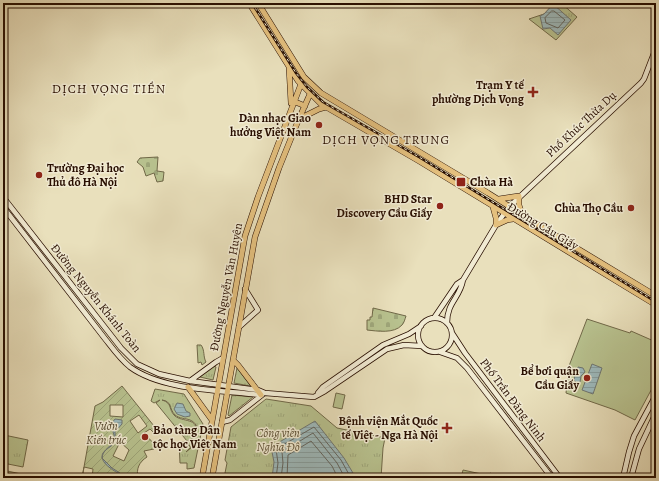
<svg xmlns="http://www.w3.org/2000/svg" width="659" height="481" viewBox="0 0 659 481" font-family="Alegreya,serif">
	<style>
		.grass { fill: url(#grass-tufts); stroke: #706848 }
		.cemetery { fill: url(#cemetery-stones); stroke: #706848 }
		.garden { fill: url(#garden-furrows); stroke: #706848; fill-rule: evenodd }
		.pitch { fill: #b8c28f; stroke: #706848 }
		.water { fill: url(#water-rules); stroke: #6e7571 }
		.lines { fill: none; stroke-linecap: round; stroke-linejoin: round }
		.shore { stroke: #62645e; stroke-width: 1 }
		.secondary-casing { stroke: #280e00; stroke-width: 6 }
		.primary-casing { stroke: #280e00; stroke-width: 6 }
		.secondary { stroke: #f1ebd3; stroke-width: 4.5 }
		.primary { stroke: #e4c07e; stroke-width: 5 }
		.rail-casing { stroke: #280e00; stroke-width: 2.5 }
		.rail { stroke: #f1ebd3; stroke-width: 1; stroke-dasharray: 3; stroke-linecap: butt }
		.poi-dot { fill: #8f2418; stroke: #f1ebd3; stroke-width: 1.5 }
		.labels { text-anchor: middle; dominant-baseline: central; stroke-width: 3; stroke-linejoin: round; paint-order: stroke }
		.poi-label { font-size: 12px; font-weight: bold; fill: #280e00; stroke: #f1ebd3; text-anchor: end }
		.street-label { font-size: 12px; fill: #280e00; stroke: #f1ebd3 }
		.park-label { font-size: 12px; font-style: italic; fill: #5a4d32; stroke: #f1ebd3 }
		.neighbourhood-label { font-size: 13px; letter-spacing: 1px; fill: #280e00; stroke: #f1ebd3 }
	</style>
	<defs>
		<pattern id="grass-tufts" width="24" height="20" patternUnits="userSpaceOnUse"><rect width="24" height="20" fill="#b8c28f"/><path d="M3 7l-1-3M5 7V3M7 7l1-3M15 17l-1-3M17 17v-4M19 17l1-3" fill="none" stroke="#9ea67a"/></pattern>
		<pattern id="cemetery-stones" width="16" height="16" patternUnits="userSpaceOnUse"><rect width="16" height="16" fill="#b8c28f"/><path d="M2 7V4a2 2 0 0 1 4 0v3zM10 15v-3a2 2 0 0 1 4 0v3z" fill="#9ea67a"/></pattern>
		<pattern id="garden-furrows" width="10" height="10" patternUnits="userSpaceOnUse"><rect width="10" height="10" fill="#b8c28f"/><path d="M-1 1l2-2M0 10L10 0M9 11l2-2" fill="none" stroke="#9ea67a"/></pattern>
		<pattern id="water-rules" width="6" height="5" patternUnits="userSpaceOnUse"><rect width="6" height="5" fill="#9dbabd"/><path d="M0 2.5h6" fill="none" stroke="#879fa1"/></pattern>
	</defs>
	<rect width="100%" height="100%" fill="#e9e0bc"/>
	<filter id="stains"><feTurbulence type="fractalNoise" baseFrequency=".005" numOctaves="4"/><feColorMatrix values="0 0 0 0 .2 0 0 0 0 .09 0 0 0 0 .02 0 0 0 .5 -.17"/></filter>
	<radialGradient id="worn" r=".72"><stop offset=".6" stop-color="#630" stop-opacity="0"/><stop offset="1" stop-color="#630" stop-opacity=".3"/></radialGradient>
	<path class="grass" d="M555,3H561L577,17L556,40L529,19L544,14Z
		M197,345H201C205,350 203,357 206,362L202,365L201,362L198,363Z
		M214,366L216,367L213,380L200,377V376Z
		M237,368L250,385V386L234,383Z
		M155,389L184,394L203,424L194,468L187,469V463H180L179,442H187L184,446L187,443L189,445L185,448L189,445L191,447L186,452L191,448L187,442C196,438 202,425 190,420C185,418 180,419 175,415C169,409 172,401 162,400C173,403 168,410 175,416C182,422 199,418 196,432C195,437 191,439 187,441L156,403L160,400L154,403L151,401Z
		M232,395L253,397L229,416L228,415Z
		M266,399L311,406L337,428L385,438L383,448L381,478H224L227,463L225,460L231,427Z
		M4,435L28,440L23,467L3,463V441Z"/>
	<path class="cemetery" d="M158,157L157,171L164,172L163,181L157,182L154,173L146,176L143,167L137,162L140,158Z
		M373,308L406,316C405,319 404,323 402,325C394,334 377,331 367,330V320H370V317H372Z"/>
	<path class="garden" d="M122,386L158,431L156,435L150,429L144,433L156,446L154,449L144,451L147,457C139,462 136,469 138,478H92L93,469L84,467L82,478H84H82L95,406L103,402ZM110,405H123V417L110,416ZM139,415L147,426L138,433L130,421ZM120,442L129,450L124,461L113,456Z"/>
	<path class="pitch" d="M587,319L630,333L631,331L656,342V381L635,420L615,410L566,393L569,366Z
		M336,393L345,395L342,409L333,407Z
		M3,470L21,474L20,478H3Z
		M463,470L486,475L491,473L495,478H461Z"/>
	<path class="water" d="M553,4L571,20L558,35L550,28L543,29L540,16L544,14Z
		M592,364L602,368L593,394L582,390Z
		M578,367L583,368L585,372L581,376L580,382L577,383L574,380C575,376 575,370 578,367Z
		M177,403L183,404L186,411L190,413V416L185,417L177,414L174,409Z
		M115,419L122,420V424L115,432C117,451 104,444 102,458L112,468L120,473L122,476L120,478V474C114,471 98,462 103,453C106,449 111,445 115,441C115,433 108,426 115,419Z
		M315,421L344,458L356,478H272L274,462L271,447Z"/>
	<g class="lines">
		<path class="shore" d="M552,11H554L565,20L558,28L546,23L545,18Z
			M276,478L278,463L276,449L314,427L341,460L351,478
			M281,478L283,463L282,452L313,433L337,463L345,478
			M287,478L288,455L311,441L332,466L338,478"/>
		<g class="secondary-casing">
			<path id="secondary" d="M3,197L121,348L137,364L159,374L190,381L258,390L265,393L314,397L325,391L387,349L404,345L422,346
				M3,207L106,340C113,349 121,360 130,367C163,391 222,390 261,395
				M418 335a17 17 0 1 1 34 0a17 17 0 1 1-34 0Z
				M434,318L457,284L463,280
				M447,323C447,302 460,298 463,280L496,225L509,207L641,83L644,79L656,48
				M239,327L258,310L245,289
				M452,333L465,353L560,478
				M440,352L457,358L467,368L552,478
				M190,381L216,362L223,358
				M318,393L323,387L383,345L409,334L421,326
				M222,422L230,420L262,395
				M623,478L629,452L634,436L656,395
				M631,478L639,449L656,413"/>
		</g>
		<g class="primary-casing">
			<path id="primary" d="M249,3L298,81L321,104L419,161L656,305
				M258,3L304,77L321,93L488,193L545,229L656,296
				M289,67L291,103
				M293,101L305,106
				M299,119L319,109L326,107
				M499,199L519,196V205L522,215
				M493,207L496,218V225
				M496,225L507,220L513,219
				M233,360L238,365L261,395
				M188,387L212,420
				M202,478L245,236L258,197L301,84
				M212,478L255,237L279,168L298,121L310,94"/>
		</g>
		<use href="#secondary" class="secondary"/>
		<use href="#primary" class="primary"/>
		<g class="rail-casing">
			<path id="rail" d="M252,3L296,73L307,87L323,102L419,157L656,302"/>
		</g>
		<use href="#rail" class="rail"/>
	</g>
	<g class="poi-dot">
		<path d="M531 86h4v4h4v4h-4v4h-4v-4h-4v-4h4z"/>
		<circle cx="319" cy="125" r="4"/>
		<circle cx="39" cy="175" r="4"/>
		<rect x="456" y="177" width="10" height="10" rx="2"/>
		<circle cx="440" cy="206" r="4"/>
		<circle cx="631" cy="208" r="4"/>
		<circle cx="587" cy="378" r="4"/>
		<path d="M445 422h4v4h4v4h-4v4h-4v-4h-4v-4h4z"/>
		<circle cx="145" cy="437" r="4"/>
	</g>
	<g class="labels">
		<g class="poi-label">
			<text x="524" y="85">Trạm Y tế<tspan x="524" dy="14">phường Dịch Vọng</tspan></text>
			<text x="311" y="118">Dàn nhạc Giao<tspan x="311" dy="14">hưởng Việt Nam</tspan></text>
			<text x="47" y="168" text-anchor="start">Trường Đại học<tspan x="47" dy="14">Thủ đô Hà Nội</tspan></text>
			<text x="470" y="182" text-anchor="start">Chùa Hà</text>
			<text x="432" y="199">BHD Star<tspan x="432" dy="14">Discovery Cầu Giấy</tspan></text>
			<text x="623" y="208">Chùa Thọ Cầu</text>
			<text x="579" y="371">Bể bơi quận<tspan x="579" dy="14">Cầu Giấy</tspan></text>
			<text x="438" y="421">Bệnh viện Mắt Quốc<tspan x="438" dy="14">tế Việt - Nga Hà Nội</tspan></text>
			<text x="153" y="430" text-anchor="start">Bảo tàng Dân<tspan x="153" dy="14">tộc học Việt Nam</tspan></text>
		</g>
		<g class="street-label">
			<text transform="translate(581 124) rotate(-43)">Phố Khúc Thừa Dụ</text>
			<text transform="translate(543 226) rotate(31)">Đường Cầu Giấy</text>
			<text transform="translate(226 287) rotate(-79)">Đường Nguyễn Văn Huyên</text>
			<text transform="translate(96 298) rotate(51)">Đường Nguyễn Khánh Toàn</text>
			<text transform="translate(513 400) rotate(53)">Phố Trần Đăng Ninh</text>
		</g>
		<g class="park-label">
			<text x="106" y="426">Vườn<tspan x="106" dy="14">Kiến trúc</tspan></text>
			<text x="278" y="433">Công viên<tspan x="278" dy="14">Nghĩa Đô</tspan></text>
		</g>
		<g class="neighbourhood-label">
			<text x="109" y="88">DỊCH VỌNG TIỀN</text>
			<text x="386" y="139">DỊCH VỌNG TRUNG</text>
		</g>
	</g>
	<rect width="659" height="481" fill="none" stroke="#e9e0bc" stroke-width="16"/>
	<rect x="4" y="4" width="651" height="473" fill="none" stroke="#280e00" stroke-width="2"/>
	<rect x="8" y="8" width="643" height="465" fill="none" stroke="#280e00"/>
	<rect width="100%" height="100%" filter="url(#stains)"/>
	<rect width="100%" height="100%" fill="url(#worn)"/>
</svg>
